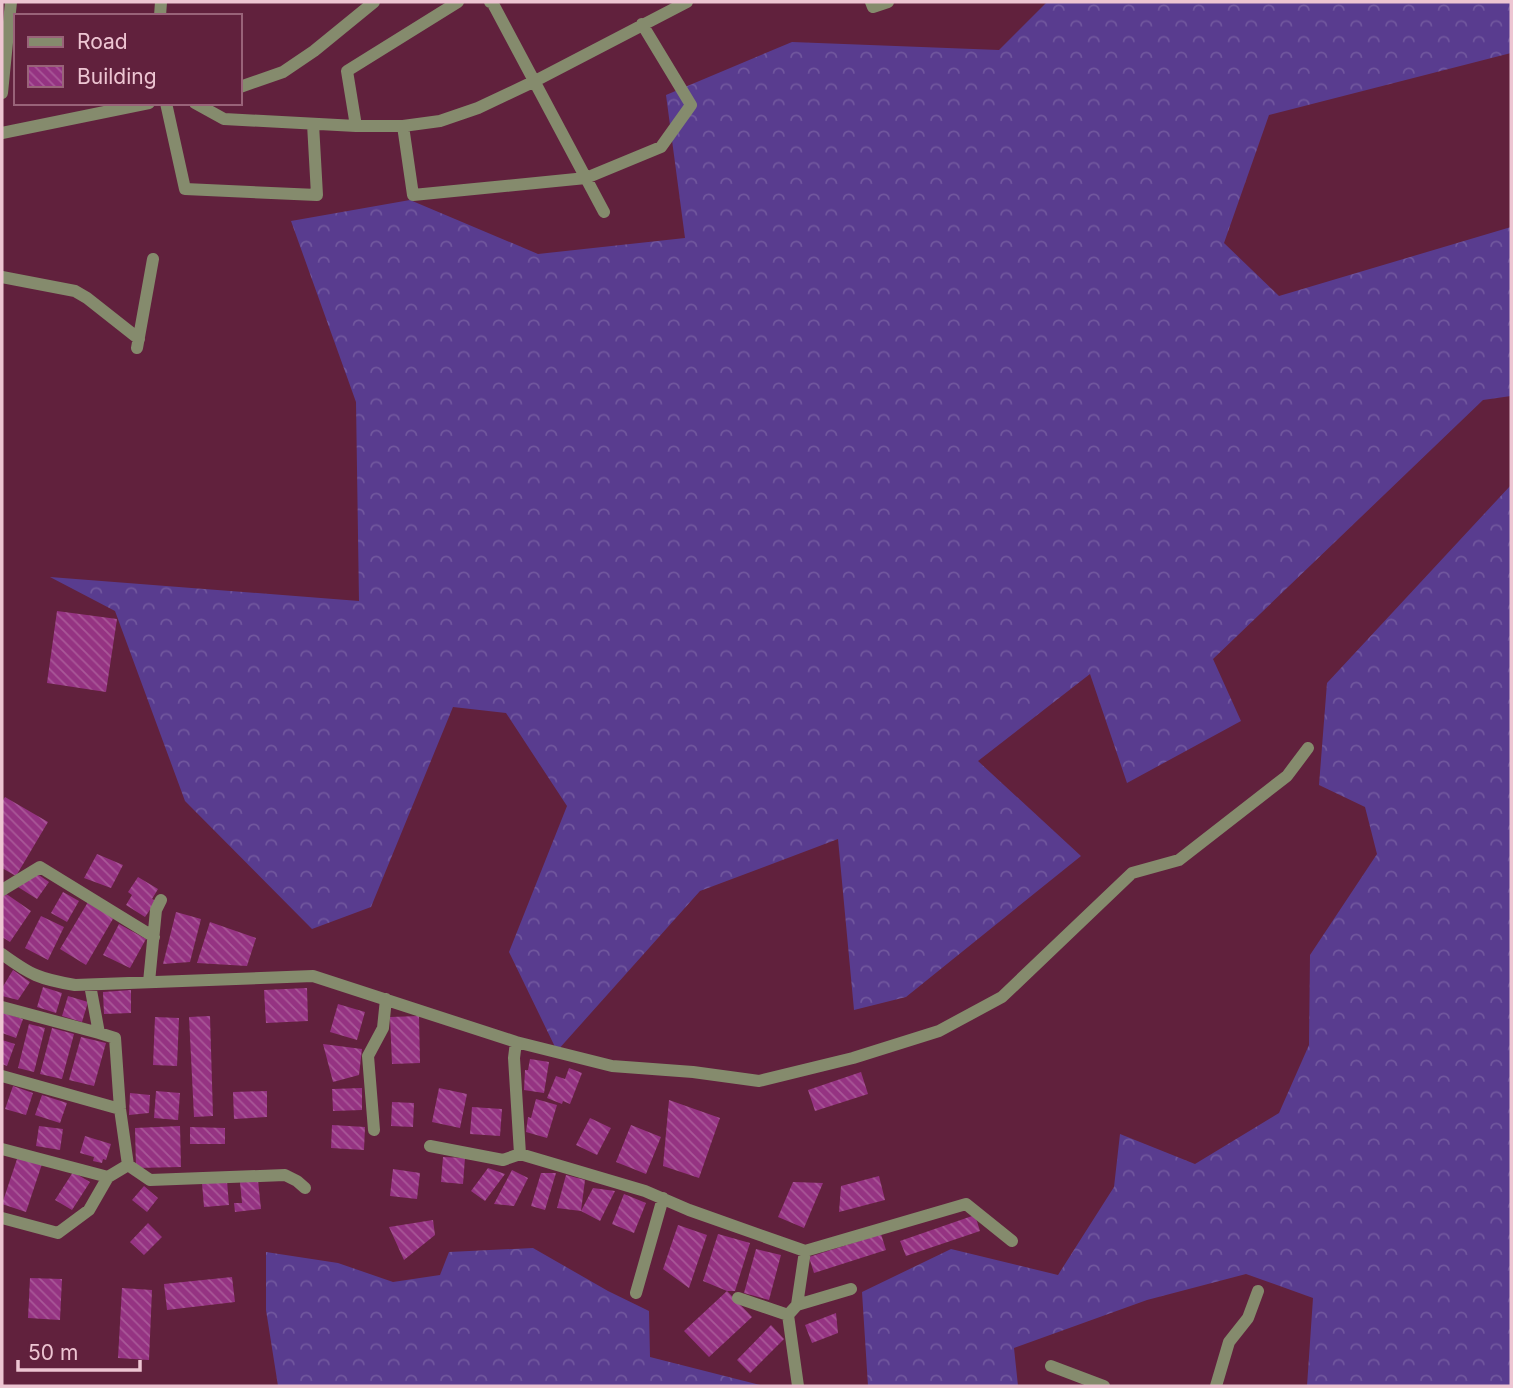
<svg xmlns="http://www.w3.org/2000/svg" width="1513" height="1388" viewBox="0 0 1513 1388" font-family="Inter,sans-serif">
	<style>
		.forest { fill: url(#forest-crowns) }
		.building { fill: url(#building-back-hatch) }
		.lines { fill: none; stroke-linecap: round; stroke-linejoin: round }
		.minor { stroke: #858b6d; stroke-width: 12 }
	</style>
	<defs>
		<pattern id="forest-crowns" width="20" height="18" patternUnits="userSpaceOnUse" patternTransform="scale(1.75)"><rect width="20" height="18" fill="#593c8f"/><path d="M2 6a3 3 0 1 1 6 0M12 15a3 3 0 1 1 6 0" fill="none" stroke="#71579e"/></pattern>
		<pattern id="building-back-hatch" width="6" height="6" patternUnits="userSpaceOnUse" patternTransform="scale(1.75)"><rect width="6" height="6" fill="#953382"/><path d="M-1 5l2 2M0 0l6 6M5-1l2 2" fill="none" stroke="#a95898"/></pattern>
	</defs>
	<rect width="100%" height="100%" fill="#61213d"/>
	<path class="forest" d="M1047,2H1511V53L1269,115L1224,243L1279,296L1511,227V396L1483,400L1213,659L1241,721L1127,783L1090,674L978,761L1081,856L906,997L854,1010L838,839L700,891L557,1051L509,952L567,806L506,713L453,707L371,907L312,929L185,801L115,611L50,577L359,601L356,402L291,221L410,200L538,254L685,238L666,95L792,42L999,50Z
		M1511,485V1386H1307L1313,1298L1246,1274L1147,1300L1014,1348L1018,1386H868L862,1292L951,1249L1058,1275L1114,1187L1120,1134L1195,1164L1279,1113L1309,1045L1310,955L1377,854L1365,807L1319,785L1327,683Z
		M533,1248L608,1291L649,1311L650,1357L764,1386H278L266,1310V1252L338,1263L393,1282L440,1275L449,1252Z"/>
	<path class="building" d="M57,611L117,619L106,692L47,683Z
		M5,797L48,822L16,876L2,868V802Z
		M97,854L123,865L111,888L84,878Z
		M30,869L49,882L37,899L18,887Z
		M138,877L158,889L152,899L156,901L145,917L126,905L132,895L128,892Z
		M2,891L31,911L10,942L2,937Z
		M63,892L79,901L67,922L51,913Z
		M88,902L114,917L86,965L60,949Z
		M176,912L201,919L190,962L163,964Z
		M41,916L64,927L48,960L25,948Z
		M210,922L256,938L247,966L197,963Z
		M119,924L146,939L130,968L103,955Z
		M13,970L30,982L18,1000L2,996V988Z
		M43,987L62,993L56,1013L37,1007Z
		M307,988L308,1021L266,1023L264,990Z
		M131,990V1013L104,1014L103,992Z
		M68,996L88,1002L82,1022L62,1016Z
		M338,1004L365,1012L357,1040L330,1032Z
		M2,1012L23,1019L16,1038L2,1033Z
		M210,1016L213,1116L194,1117L189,1017Z
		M419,1016L420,1063L392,1064L390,1017Z
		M155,1017L179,1018L177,1066L153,1065Z
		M29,1024L45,1028L34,1072L18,1068Z
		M52,1028L74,1034L62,1079L40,1074Z
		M81,1037L106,1043L94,1086L69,1080Z
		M2,1040L15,1044L7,1066L2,1064Z
		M323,1044L362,1049L359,1075L333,1082Z
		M530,1059L549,1062L544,1093L524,1090L525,1070H528Z
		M569,1068L582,1073L570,1104L563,1101L562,1104L547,1098L556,1076L565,1079Z
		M861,1072L868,1094L815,1111L808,1090Z
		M13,1086L33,1093L26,1115L5,1109Z
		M362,1088V1110L333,1111L332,1089Z
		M439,1088L467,1094L460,1128L432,1122Z
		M156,1091L180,1093L178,1120L154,1118Z
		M267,1091V1117L234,1119L233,1092Z
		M130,1093L150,1095L149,1113L129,1115Z
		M42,1095L67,1103L60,1123L35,1115Z
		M536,1099L557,1105L547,1138L526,1132L528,1117L531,1118Z
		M669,1100L720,1118L699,1178L663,1166Z
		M392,1102L414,1103L413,1127L391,1126Z
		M472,1107L502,1109L500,1136L470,1134Z
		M590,1118L611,1128L597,1155L576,1145Z
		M332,1125L365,1127L364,1150L331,1148Z
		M631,1125L661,1137L646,1174L616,1162Z
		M39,1126L63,1129L60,1150L36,1146Z
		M180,1126L181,1167L136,1168L135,1128Z
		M190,1127L225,1128V1144H190Z
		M85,1136L111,1144L106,1160L103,1159L102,1163L93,1161L94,1157L80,1153Z
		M18,1156L42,1164L26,1212L2,1204Z
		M443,1157L465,1158L463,1184L441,1182Z
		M488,1168L505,1174L485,1201L471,1191Z
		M393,1169L420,1173L417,1199L390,1196Z
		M512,1170L528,1178L514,1206L494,1204Z
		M73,1172L90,1182L72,1210L55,1200Z
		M541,1173H556L545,1210L531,1206Z
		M566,1175L585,1180L581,1211L557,1208Z
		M879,1176L885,1200L839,1212L841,1186Z
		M258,1180L261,1209L235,1212L234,1203H242L240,1182Z
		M227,1181L229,1205L204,1207L202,1183Z
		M793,1182L823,1183L804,1228L778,1217Z
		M144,1186L158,1198L147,1212L132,1200Z
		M593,1188L615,1191L600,1221L581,1211Z
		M624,1194L646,1203L634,1233L612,1224Z
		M975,1215L980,1231L906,1256L900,1241Z
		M433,1220L435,1235L404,1260L389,1227Z
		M148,1223L162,1237L144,1255L130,1242Z
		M678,1225L707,1235L689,1288L663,1269Z
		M718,1234L750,1243L735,1291H727L752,1317L709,1357L684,1331L727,1291L703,1281Z
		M881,1234L886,1250L814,1273L809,1257Z
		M756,1249L781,1255L769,1300L744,1293Z
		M232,1277L235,1302L167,1310L164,1284Z
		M30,1278L62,1279L60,1320L28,1318Z
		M122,1288L152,1290L149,1360L118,1358Z
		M836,1313L838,1333L812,1343L805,1325Z
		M771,1325L784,1339L750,1373L737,1360Z"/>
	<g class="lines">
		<path class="minor" d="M490,2H492L604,212
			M871,2L873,7L888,2
			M160,16L161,2
			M240,87L283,72L314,51L374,2
			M2,93L11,2
			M166,103L185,189L317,195L313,124
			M195,103L224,119L356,126H403L440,121L478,108L535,81L687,2
			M356,126L347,71L458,2
			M403,126L413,195L586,178L661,147L691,105L642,24
			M2,133L149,103
			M2,277L75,291L87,298L139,339
			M137,348L153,259
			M2,890L40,867L154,937
			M2,954C31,975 39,979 75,985L313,976L516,1042L612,1066L693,1072L759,1081L853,1058L939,1031L1002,997L1132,873L1179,860L1287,776L1308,748
			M149,982L156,910L161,900
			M2,1007L99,1033L90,985
			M99,1033L115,1038L120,1109L128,1165
			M516,1042L514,1058L520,1154L645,1191L689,1210L805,1251L966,1204L1012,1241
			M2,1076L120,1109
			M374,1130L368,1056L383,1028L386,999
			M430,1146L503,1160L520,1154
			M2,1149L108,1177L128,1165L150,1180L285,1175L297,1181L305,1188
			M2,1218L58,1233L89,1210L108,1177
			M636,1293L663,1198
			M738,1298L788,1315
			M797,1305L851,1289
			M1051,1366L1104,1386
			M798,1386L788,1315L797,1305L805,1251
			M1216,1386L1229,1342L1248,1318L1258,1291"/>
	</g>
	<rect width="1513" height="1388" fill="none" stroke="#edc5d2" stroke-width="7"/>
	<rect x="14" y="14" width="228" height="91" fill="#61213d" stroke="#996379" stroke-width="2"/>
	<rect x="28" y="37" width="35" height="10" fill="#858b6d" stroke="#996379" stroke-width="2"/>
	<text x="77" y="49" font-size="21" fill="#edc5d2">Road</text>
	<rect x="28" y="66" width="35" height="21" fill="url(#building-back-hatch)" stroke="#996379" stroke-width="2"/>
	<text x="77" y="84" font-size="21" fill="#edc5d2">Building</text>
	<path d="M18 1360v10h122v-10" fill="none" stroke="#edc5d2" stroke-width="3.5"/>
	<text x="28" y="1360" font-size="21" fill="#edc5d2" stroke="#61213d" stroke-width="5" paint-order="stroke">50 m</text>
</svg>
